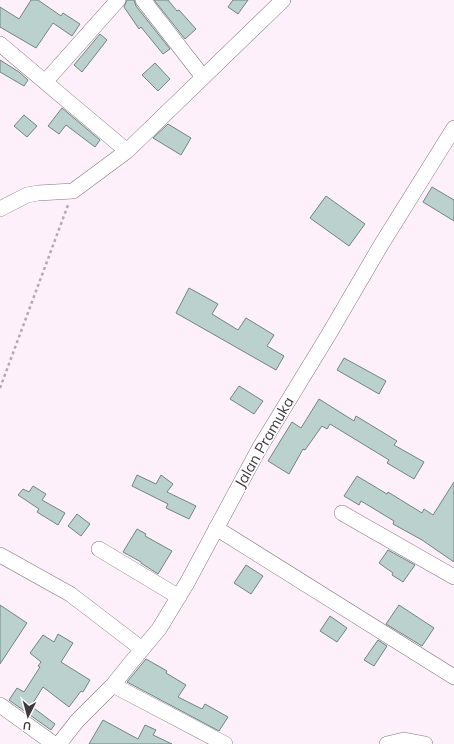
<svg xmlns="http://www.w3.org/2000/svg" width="454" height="744" viewBox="0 0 454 744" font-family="Mulish,sans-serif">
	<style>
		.building { fill: #bad1ce; stroke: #708583 }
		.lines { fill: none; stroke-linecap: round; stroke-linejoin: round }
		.minor-casing { stroke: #867781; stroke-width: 16 }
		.path { stroke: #b4a8b1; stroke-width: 2.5; stroke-dasharray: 3 3; stroke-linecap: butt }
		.minor { stroke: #fff; stroke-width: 15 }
		.labels { text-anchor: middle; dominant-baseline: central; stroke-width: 3; stroke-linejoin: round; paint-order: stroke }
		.street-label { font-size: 15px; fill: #413a3f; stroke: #fff }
	</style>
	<rect width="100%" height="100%" fill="#fef0fa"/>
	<path class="building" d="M31,0H38L61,16L63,13L80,24L72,36L53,23L36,48L0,27V7L19,19Z
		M127,0H134L136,6L170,49L163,54L141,27L139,29L124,7Z
		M154,0H168L177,11L179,10L196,29L185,39Z
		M233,0H248L238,14L228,7Z
		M100,34L107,40L82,72L74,65Z
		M0,60L19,72L28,80L24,86L0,72Z
		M155,63L170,79L158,91L142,75Z
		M62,108L100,140L95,147L66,125L59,134L48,126Z
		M24,115L37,126L27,137L14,126Z
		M168,124L191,138L181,155L153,138Z
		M432,187L454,200V221L423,202Z
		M326,196L365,224L349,246L310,218Z
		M189,288L218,304L212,314L238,330L246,318L274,335L267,346L284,356L276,370L176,313Z
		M344,358L386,381L379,394L337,370Z
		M239,386L263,401L254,414L230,399Z
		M319,399L354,421L356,416L397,441L394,445L424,462L414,479L387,463L389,460L330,424L327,429L322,426L305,450L303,449L289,474L268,461L292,422L301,428Z
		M137,475L156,484L161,475L173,484L167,492L196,506L189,519L166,508L168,504L132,486Z
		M357,476L387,494L388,492L422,513L424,509L433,515L454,482V562L422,540L393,524L394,521L361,501L359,505L344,496Z
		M33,486L46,494L42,500L65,513L58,525L37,512L39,509L18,495L23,489L29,492Z
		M77,514L90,524L81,536L68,526Z
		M137,529L146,534L145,536L172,551L158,574L141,563V562L123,552Z
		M388,550L415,565L403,582L392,575L393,573L379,563Z
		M246,565L263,576L251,594L234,583Z
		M0,605L27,623L0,664Z
		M399,605L434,628L422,646L386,624Z
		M330,616L347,628L337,642L320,631Z
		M58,634L73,643L61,662L90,680L83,692L81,691L69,707L43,687L31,706L55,724L51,730L9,700L17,688L24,692L40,667L38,666L41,662L30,653L43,635L54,642Z
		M378,640L387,646L374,666L364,660Z
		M146,659L167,671L166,673L186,685L178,697L202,709L205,704L228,717L219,731L127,682Z
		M103,720L138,739L145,725L156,730L153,735L172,744H89Z"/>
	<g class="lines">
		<g class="minor-casing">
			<path id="minor" d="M143,0L203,77
				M0,44L127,151
				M45,82L118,0
				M0,209L27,195L38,193L73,191L127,151L283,0
				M342,513L454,577
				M216,528L454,677
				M99,549L179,597
				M0,555L70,594L142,649
				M113,685L225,744
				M0,705L54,744
				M59,744L77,721L113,685L129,665L159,629L187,583L260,447L329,334L381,245L454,128
				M387,744L404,740L425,744"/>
		</g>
		<path class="path" d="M0,388L68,205"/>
		<use href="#minor" class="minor"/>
	</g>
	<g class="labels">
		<g class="street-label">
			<text transform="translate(264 442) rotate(-60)">Jalan Pramuka</text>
		</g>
	</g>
	<g transform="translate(28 716) rotate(186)" stroke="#ffffff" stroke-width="3" paint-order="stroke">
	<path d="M0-3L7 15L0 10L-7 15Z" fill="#413a3f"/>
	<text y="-6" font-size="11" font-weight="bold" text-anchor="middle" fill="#413a3f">U</text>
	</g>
</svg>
